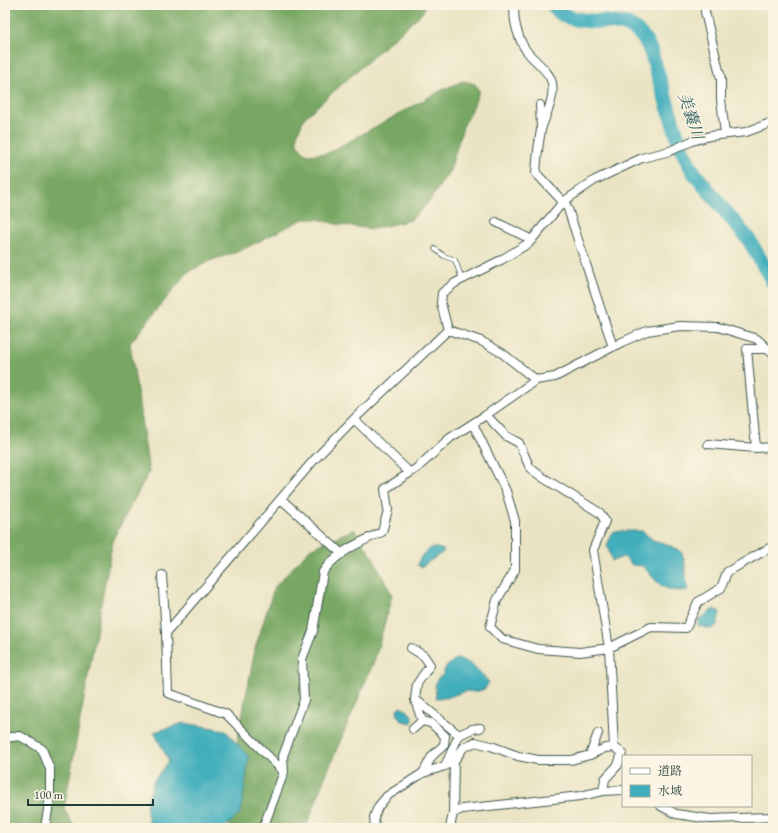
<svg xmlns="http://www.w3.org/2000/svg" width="778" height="833" viewBox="0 0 778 833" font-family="'EB Garamond','Noto Serif JP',serif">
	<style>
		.forest { fill: #77a762; stroke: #4b724b }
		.water { fill: #3faebc; stroke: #2f7678 }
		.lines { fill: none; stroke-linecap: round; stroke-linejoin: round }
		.river { stroke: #3faebc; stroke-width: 15 }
		.service-casing { stroke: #3d564a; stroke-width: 5.5 }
		.minor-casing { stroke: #3d564a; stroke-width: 10 }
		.service { stroke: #fff; stroke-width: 4 }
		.minor { stroke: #fff; stroke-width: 8 }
		.labels { text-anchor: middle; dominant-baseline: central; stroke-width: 3; stroke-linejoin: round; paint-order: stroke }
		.water-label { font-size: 16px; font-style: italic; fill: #295f5d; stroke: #fcf5e5 }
	</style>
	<rect width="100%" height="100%" fill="#fcf5e5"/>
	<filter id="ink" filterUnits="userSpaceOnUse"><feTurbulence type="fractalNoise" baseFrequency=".025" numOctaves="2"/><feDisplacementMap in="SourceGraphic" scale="8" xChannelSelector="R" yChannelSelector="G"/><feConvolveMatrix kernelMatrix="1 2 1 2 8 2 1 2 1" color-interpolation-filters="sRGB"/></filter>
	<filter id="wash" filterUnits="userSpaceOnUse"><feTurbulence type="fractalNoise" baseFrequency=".012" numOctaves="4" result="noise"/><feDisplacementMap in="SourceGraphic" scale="16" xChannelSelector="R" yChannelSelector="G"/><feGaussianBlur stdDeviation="0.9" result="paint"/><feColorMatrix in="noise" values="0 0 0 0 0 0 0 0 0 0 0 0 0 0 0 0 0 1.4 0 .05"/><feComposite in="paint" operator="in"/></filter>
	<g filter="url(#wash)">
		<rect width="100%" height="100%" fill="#eae4c4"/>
		<path class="forest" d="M5,5H425L423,12L304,118L297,135V144L308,155L328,153L444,89L463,81L475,84L479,91L474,105L463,127L450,170L429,202L411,220L372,229L335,224L319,219H303L240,251L212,260L188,272L130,343L149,472L113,539L64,809L75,828H5Z
			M354,529L372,556L392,595L375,659L323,782L306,828H230L228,821L231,774L255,649L274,588L310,549Z"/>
		<path class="water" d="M622,531H642L653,540L664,543L681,551L684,559L688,590C664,594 657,582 643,566L632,565L624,557L612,561L607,545L613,532Z
			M431,548H438L444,550L442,553L421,567L417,565C420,557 423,553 431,548Z
			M714,609L720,612L717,625L712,629L698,626L699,619Z
			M455,659C469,659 480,672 489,682L485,689L475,692L466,691L446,698H436L435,686L437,679L443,675L445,668Z
			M400,706L407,710L413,717L412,723L402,721L398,716L397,709Z
			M184,723L225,730L249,757L245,786L240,814L224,828H150L146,805L154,780L169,761L154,732Z"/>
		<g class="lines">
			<path class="river" d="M553,5C563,24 596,20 615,23C619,23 624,23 627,25C640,31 646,40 651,52L681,148L694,173L749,240L773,282"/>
		</g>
	</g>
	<g filter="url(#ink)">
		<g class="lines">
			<g class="service-casing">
				<path id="service" d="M435,249L444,256L455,260L462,279"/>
			</g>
			<g class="minor-casing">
				<path id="minor" d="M515,5C512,19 519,43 529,54C536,62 550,72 552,83C555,100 545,115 541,130C538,145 537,159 536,173L566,205L568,209L613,347
					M705,5V12L721,79V99L725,134
					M540,105L541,127
					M496,222L532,240
					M448,330L441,303L442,293L455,283L501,260L529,243L563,202L595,180L642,158L670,151L692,141L710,136L746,132L773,122
					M486,415L506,436L519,443L530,468L542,477L600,513L605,521L593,550L609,648L614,747
					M354,419L410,473
					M473,424L506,491L515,521V570L497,600L490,627L502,639L538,649L580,652L609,648L651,627L686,628L698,602L721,588L727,572L773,546
					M708,444L756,448L773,447
					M756,448L747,349H768
					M281,499L342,554
					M162,575L166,633
					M411,648L424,656L430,665L417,684L415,699L459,735L472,729L480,728
					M415,700L422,721L431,723L445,736L444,745L432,756L423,773
					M413,729L422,721
					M5,738L20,736L42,749L50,769V797L45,828
					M590,755L598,733
					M445,766L459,735
					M284,772L283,756L304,700L302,659L313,631L323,572C335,553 362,541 382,532L388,510L385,489L417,468L450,438L486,415L536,380
					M661,806L676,814L710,819L773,817
					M453,813L454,761
					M263,828L284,772L226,714L168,693L166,633L314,460L354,419L448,330L481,341L502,353L536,380L555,377L622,342L647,331L680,326L718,327L757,339L773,354
					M375,828L374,817L378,807L387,796L423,773L445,766L454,761L464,747L471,744L475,742L491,746L518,756L538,760H571L590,755L605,748L614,747L622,753L618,765L605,779L603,791
					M450,828L453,813L462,809L580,796L603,791L623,790"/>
			</g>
			<use href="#service" class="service"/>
			<use href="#minor" class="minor"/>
		</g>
	</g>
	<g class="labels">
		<g class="water-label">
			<text transform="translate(691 116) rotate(72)">美嚢川</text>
		</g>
	</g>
	<rect width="778" height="833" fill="none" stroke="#fcf5e5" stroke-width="20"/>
	<rect x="622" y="755" width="130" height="52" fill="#fcf5e5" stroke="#a4ab9e"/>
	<rect x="630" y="768" width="20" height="6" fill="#ffffff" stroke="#a4ab9e"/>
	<text x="658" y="775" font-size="12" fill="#1f3d34">道路</text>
	<rect x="630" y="785" width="20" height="12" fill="#3faebc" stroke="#a4ab9e"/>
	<text x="658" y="795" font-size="12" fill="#1f3d34">水域</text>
	<path d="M28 799v6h125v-6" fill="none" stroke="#1f3d34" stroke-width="2"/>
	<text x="34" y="799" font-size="12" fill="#1f3d34" stroke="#fcf5e5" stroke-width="3" paint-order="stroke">100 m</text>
</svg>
